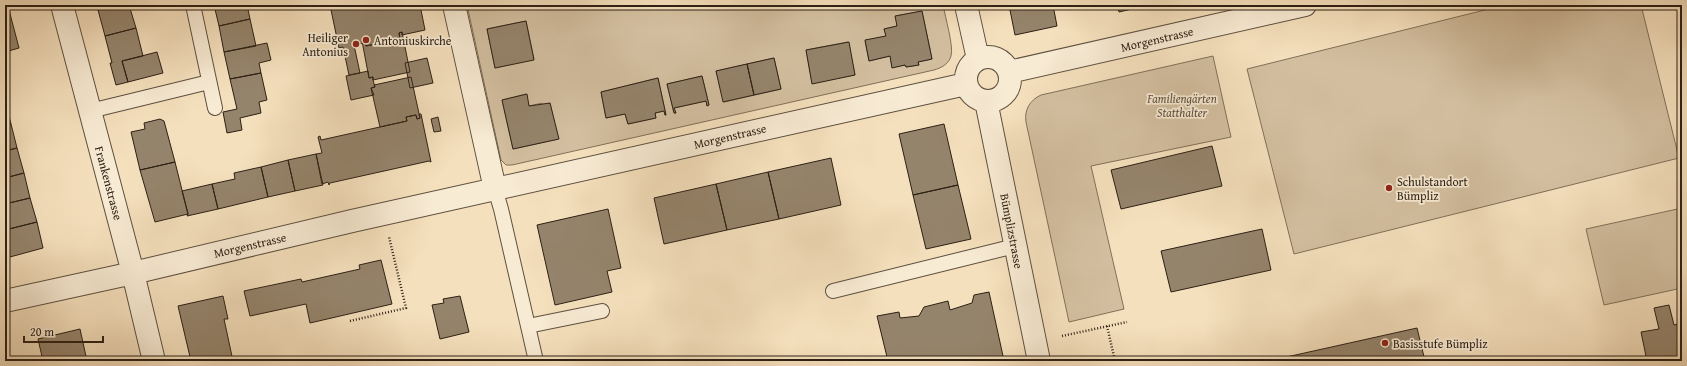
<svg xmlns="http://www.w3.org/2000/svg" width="1687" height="366" viewBox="0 0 1687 366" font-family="'Gentium Book Plus',serif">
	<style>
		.green { fill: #d3bfa0; stroke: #80705a; fill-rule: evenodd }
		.building { fill: #95846c; stroke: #2c2015 }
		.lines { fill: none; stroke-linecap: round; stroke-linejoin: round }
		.lane-casing { stroke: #5e503f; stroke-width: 16 }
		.street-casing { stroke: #5e503f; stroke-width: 24 }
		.path { stroke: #2c2015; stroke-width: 2.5; stroke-dasharray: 1 2; stroke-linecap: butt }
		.lane { stroke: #f8ebd4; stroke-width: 14 }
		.street { stroke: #f8ebd4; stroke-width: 22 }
		.poi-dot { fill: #8f2418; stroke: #f8ebd4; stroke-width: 1.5 }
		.labels { text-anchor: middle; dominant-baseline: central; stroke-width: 3.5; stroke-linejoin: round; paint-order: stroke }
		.poi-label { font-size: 12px; fill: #2c2015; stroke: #f8ebd4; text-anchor: start }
		.street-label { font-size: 12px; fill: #2c2015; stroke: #f8ebd4 }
		.park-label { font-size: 12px; font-style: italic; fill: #5e503f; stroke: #f8ebd4 }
	</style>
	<rect width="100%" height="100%" fill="#f5e0bd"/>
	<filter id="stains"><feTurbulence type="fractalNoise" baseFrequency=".005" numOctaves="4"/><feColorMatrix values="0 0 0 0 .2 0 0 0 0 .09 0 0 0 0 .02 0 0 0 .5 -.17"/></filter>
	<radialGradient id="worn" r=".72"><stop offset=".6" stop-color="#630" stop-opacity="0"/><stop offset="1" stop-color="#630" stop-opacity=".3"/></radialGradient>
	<path class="green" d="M467,5H943C945,16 954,47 951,56C949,64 941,68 934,70L512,165H506L501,160ZM922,11L932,59L918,62L919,65L906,67L905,65L892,67L890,56L869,61L865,41L886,36L884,29L897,26L896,16ZM526,21L534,59L495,68L487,29ZM848,42L855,75L812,83L806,50ZM774,58L781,89L724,102L716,71ZM702,76L709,105L707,106L706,101L674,108L676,113H674L667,84ZM658,78L666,115H665L664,111L655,113L656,118L628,124L625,114L606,118L601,92ZM526,94L529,106L542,103L543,105L550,103L558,139L513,149L502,100Z
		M1505,5H1641L1679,158L1294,254L1247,69Z
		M1213,56L1231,137L1091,166L1124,309L1069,322L1026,122C1024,110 1030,100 1041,95Z
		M1682,208V288L1604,305L1586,229Z"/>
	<path class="building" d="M97,5H116L98,10Z
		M116,5H129L136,28L105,36L98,10Z
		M214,5H247L250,19L219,26Z
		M330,5H420L425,30L402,35V32L399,33L400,39L366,46L365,40L362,41L363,43L354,45L360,73L349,75L343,47L339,48Z
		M1009,5H1053L1057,26L1015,35Z
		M1117,5H1149L1119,12Z
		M9,10L19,48L5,52V11Z
		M922,11L932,59L918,62L919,65L906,67L905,65L892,68L890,56L869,61L865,40L886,36L884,29L897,26L895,16Z
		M250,19L256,46L224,52L219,26Z
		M526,21L534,60L495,68L487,29Z
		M136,28L143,56L122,61L128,82L116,85L110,63H112L105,36Z
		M402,32L410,72L373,80V77L369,78L362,41L365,40L366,46L400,39L399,33Z
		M849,42L855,75L812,84L806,50Z
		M267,43L271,60L259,63L261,73L230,79L224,52Z
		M157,52L163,73L128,82L122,61Z
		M427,58L433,83L410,88L405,63Z
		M774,58L781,89L754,95L747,64Z
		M747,64L754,95L723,102L716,71Z
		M368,71L369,78L373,77V80L375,87L371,88L374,95L351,100L346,76Z
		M261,73L267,100L259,102L261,113L240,118L242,130L227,133L223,112L237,109L230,79Z
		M702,76L709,105L707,106L706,101L674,108L676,113H674L667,84Z
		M411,77L420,118L417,119L416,115L406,117L407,121L380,127L371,88L375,87L374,85Z
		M658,78L666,115H665L664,111L655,113L656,118L628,124L625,114L606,118L601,92Z
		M527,94L529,106L550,103L559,139L513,149L502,100Z
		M5,101L11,124L5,125Z
		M419,114H421L431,162L429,161L330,183L329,185L328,182L322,184L316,154L322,153L318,137L320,136L321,140L407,121L406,117L416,115L417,119L420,118Z
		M438,117L441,131L434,132L431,119Z
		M160,119L164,121L175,162L140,170L131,132L145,129L144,123Z
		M11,124L17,148L5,151V125Z
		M944,124L958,185L913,195L899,134Z
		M1212,146L1222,186L1121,209L1111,170Z
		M17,148L24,173L5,178V151Z
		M316,154L323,185L295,191L288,160Z
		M831,158L841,205L779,219L768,172Z
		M288,160L295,191L268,197L261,167Z
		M175,162L188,214L155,222L140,170Z
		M261,167L268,197L218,209L212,184L235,179L234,173Z
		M768,172L779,219L727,230L716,184Z
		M24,173L30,198L5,204V178Z
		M212,184L218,209L187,216L188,214L182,191Z
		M716,184L727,230L664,244L654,198Z
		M958,185L971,239L926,249L913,195Z
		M30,198L37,222L5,230V204Z
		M608,209L621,268L607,271L612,292L555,305L537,225Z
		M37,222L43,248L10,257L5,237V230Z
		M1262,229L1271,270L1171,292L1161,251Z
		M381,260L392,304L310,323L306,304L250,316L244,291L301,279L302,282L360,269L359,265Z
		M989,292L1003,356L980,361H888L877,316L899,312L900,318L919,316L924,307L948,301L950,310L972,303L974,295Z
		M223,296L228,319H224L233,361H191L178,306Z
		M460,296L469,332L440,339L432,305L444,303L443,299Z
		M1669,305L1674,325L1682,323V361H1647L1641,332L1659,329L1654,308Z
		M1417,328L1425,361H1271L1282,358Z
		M80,329L87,361H43L38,339Z"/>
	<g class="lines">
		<g class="lane-casing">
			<path id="lane" d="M193,5L215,108
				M90,111L209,82
				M495,189L501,209L536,361
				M833,291L1015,246
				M528,326L602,311"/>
		</g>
		<g class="street-casing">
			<path id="street" d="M62,5L133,273L154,361
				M454,5L495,189
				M966,5L978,59
				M966 79a22 22 0 1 1 44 0a22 22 0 1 1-44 0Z
				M1009,72L1305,5
				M986,101L1039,361
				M5,301L133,273L352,221L966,84"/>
		</g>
		<path class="path" d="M350,321L406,308L389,237
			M1107,326L1115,361
			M1062,336L1127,322"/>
		<use href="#lane" class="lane"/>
		<use href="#street" class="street"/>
	</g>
	<g class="poi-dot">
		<circle cx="366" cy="40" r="4"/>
		<circle cx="356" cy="44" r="4"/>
		<circle cx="1389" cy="188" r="4"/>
		<circle cx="1385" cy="343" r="4"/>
	</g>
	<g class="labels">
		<g class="poi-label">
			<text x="348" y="37" text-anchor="end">Heiliger<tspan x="348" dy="14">Antonius</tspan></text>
			<text x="374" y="40">Antoniuskirche</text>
			<text x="1397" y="181">Schulstandort<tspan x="1397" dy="14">Bümpliz</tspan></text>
			<text x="1393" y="343">Basisstufe Bümpliz</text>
		</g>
		<g class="street-label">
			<text transform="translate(1157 39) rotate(-13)">Morgenstrasse</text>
			<text transform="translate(730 136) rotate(-13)">Morgenstrasse</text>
			<text transform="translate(109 183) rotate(75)">Frankenstrasse</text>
			<text transform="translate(1012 231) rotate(79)">Bümplizstrasse</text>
			<text transform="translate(250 245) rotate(-13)">Morgenstrasse</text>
		</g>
		<g class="park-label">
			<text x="1182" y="98">Familiengärten<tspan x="1182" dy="14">Statthalter</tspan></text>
		</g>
	</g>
	<rect width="1687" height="366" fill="none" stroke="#f5e0bd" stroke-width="20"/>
	<rect x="6" y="6" width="1675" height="354" fill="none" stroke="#2c2015" stroke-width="2"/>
	<rect x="10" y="10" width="1667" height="346" fill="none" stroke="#2c2015"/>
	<path d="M24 336v6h79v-6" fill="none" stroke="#2c2015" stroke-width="2"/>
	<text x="30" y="336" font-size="12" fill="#2c2015" stroke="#f8ebd4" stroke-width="3" paint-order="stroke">20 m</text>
	<rect width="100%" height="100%" filter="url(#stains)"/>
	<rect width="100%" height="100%" fill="url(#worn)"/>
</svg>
